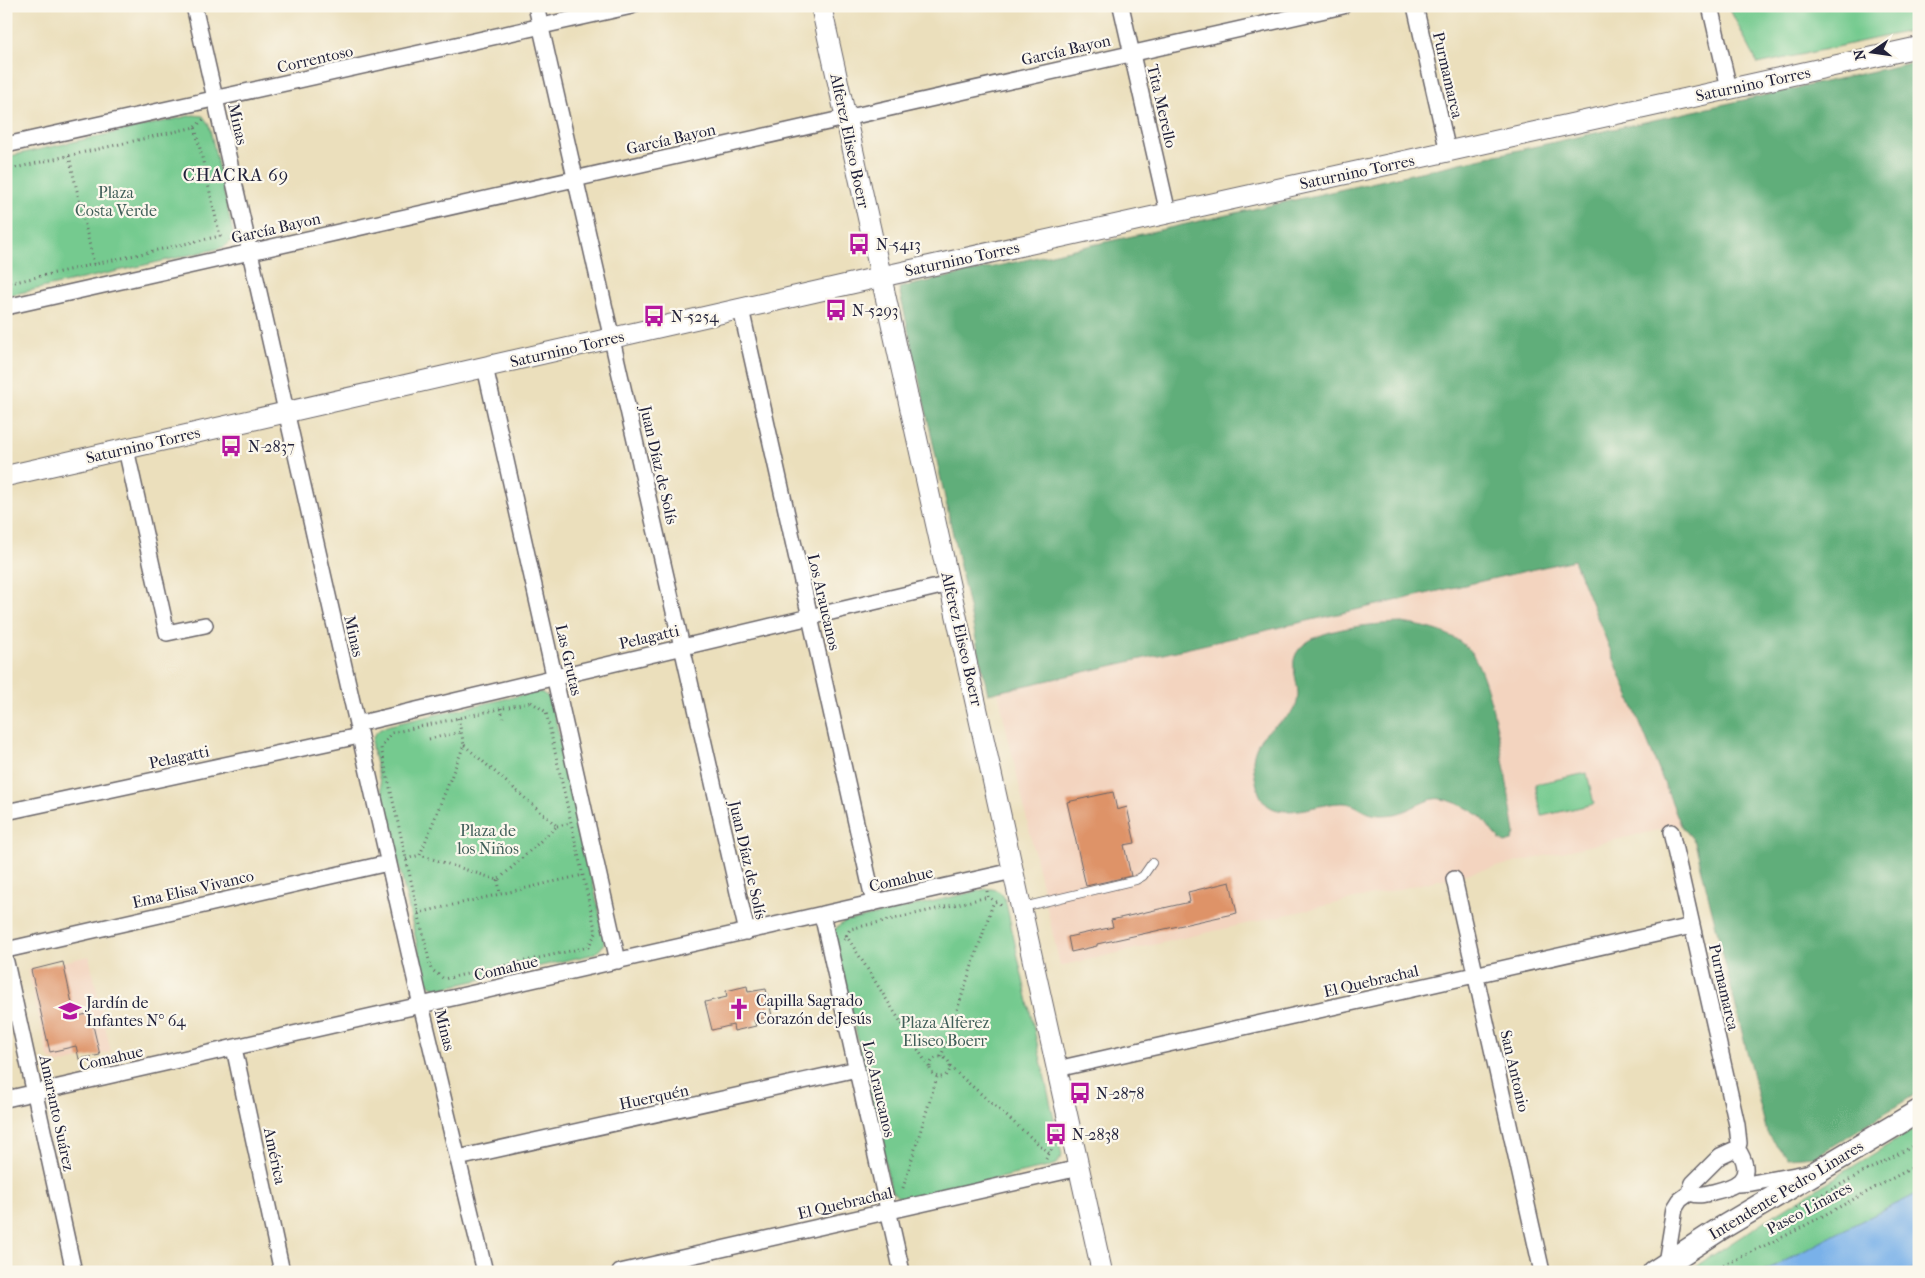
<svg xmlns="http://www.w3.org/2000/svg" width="1925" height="1278" viewBox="0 0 1925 1278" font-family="'IM FELL French Canon',serif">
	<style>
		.built { fill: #f3d4bf }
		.green { fill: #75ca8f; stroke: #4c7665 }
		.forest { fill: #60ae7a; stroke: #41685a }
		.water { fill: #79b1e9; stroke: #4e6a92 }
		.building { fill: #de9368 }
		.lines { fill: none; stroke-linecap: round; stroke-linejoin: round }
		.service-casing { stroke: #686468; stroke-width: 10 }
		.minor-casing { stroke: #686468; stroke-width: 18 }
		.tertiary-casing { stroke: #686468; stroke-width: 22 }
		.secondary-casing { stroke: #686468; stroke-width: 25 }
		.path { stroke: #686468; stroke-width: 3; stroke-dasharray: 1 4; stroke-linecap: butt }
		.service { stroke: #fff; stroke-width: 8 }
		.minor { stroke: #fff; stroke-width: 15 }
		.tertiary { stroke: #fff; stroke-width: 20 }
		.secondary { stroke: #fff; stroke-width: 22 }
		.labels { text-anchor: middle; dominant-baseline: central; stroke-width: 4.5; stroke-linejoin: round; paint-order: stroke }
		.street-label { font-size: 16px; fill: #22223b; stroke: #fbf7ec }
		.park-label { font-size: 16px; fill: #3f5d58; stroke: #fbf7ec }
		.poi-label { font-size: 16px; fill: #22223b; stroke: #fbf7ec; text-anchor: start }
		.neighbourhood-label { font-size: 18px; letter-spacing: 1px; fill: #22223b; stroke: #fbf7ec }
	</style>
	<rect width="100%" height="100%" fill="#fbf7ec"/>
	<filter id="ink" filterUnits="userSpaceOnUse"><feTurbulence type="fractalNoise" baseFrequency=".02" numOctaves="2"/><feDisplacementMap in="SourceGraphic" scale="10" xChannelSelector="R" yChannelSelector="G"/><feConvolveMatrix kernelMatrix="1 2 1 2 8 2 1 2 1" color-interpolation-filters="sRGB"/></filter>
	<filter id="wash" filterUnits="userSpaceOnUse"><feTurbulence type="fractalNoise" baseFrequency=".0096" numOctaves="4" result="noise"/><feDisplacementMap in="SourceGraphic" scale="20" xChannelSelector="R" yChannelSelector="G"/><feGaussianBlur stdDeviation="1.12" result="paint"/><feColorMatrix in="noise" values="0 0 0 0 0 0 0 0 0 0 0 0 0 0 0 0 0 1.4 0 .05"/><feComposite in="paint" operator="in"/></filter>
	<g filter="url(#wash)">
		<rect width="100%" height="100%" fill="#ebdfbc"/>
		<path class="built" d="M1574,560L1681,825L1060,966L998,692Z
			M89,956L111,1052L59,1064L48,1057L28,970Z"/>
		<path class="green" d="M1728,6H1919V29L1758,64Z
			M193,115L203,116L209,125L233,233C233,241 228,245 221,248L6,296V157Z
			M541,692L550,698L553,708L604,932C606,944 602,951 590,955L443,988C433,989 427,984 424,975L372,747C371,734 378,729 390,725L531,693Z
			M1587,773L1594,804L1542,816L1535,784Z
			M986,889C997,888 1003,892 1006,903L1062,1155L1057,1164L1048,1167L910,1198C901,1199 896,1197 891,1190L834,933L835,929L844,922Z
			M1919,1126V1193L1763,1272H1687L1771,1217Z"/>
		<path class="forest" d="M1919,61V1092L1816,1156L1787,1158L1767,1133L1695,842L1681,825L1574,560L988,694L899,288Z
			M1402,623C1426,627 1451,631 1468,649C1494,675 1508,794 1515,833L1512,841L1505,843C1494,837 1490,827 1482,818C1471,809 1455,801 1441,799C1429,796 1410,811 1395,814C1387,815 1377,816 1369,813C1361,810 1355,804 1345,803C1316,801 1267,831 1257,786C1255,778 1253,768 1253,760C1257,725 1288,726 1296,705C1302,690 1292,675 1294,660C1300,627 1376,624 1402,623Z"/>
		<path class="water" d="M1919,1193V1266L1906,1272H1764L1851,1226Z"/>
		<g id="blocks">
			<path class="building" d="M1113,792L1117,810L1127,807L1135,843L1124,845L1131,876L1086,886L1067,802Z
				M1230,882L1237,913L1097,944V946L1071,952L1068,937L1113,927L1111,920L1190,902L1188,892Z
				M63,962L75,1017L90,1013L100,1055L79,1059L76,1046L50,1052L31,970Z
				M747,986L748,992L766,989L772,1016L754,1020L756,1026L734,1031L733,1025L712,1030L705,1002L727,997L726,991Z"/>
		</g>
	</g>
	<g filter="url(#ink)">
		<use href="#blocks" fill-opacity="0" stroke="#686468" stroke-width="1"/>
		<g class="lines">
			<g class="service-casing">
				<path id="service" d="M1023,907L1136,880L1143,876L1152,863"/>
			</g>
			<g class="minor-casing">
				<path id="minor" d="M194,6L421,1005L485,1272
					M536,6L747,932
					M1121,6L1168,213
					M1415,6L1448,152
					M1710,6L1729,89
					M6,145L632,6
					M6,307L1343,6
					M741,309L874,903
					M485,367L618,961
					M126,449L167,633L205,625
					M357,724L950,584
					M6,812L359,736
					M1671,832L1737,1125L1739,1143L1737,1151
					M1454,879L1542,1272
					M822,914L902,1272
					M6,950L388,863
					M6,962L74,1272
					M234,1048L282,1272
					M1057,1069L1692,926
					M6,1099L1013,871
					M1733,1150L1740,1153C1755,1180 1734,1187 1713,1192C1706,1194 1699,1196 1693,1194L1691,1188L1693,1183L1720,1156Z
					M458,1158L857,1069
					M1738,1184L1752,1183L1806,1173
					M1666,1263L1675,1208L1680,1200L1691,1192
					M620,1272L1079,1168"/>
			</g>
			<g class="tertiary-casing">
				<path id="tertiary" d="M821,6L1102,1272
					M6,476L880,277L1919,47"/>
			</g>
			<g class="secondary-casing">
				<path id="secondary" d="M1654,1272L1720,1229L1919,1111"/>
			</g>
			<path class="path" d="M195,127L204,119
				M69,156L94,264
				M6,170L195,127L220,236L6,284
				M531,702L546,712L596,933L588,947L444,979L431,969L381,748L391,733Z
				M501,708L503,718
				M458,718L464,745L420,855L498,880L557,826L464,745
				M429,739L461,732
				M557,826L571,823
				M406,859L420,855
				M498,880L500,894
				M987,891L988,897L1000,904L1001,908
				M418,913L583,875
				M846,935L929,1067
				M844,940L850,929L988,897
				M930 1067a10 10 0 1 1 20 0a10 10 0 1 1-20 0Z
				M941,1057L994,901
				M950,1067L1050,1154
				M1046,1159L1054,1145
				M903,1188L937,1077
				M1796,1208L1919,1143
				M1710,1272L1793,1232L1919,1164"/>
			<use href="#service" class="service"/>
			<use href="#minor" class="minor"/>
			<use href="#tertiary" class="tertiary"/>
			<use href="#secondary" class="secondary"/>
		</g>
	</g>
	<defs>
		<g id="bus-bare" transform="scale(1.725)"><path d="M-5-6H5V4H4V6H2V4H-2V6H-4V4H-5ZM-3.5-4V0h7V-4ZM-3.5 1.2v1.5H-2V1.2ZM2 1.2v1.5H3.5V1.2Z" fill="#b5179e" stroke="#fbf7ec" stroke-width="2.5" paint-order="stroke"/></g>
		<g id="church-bare" transform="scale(1.725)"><path d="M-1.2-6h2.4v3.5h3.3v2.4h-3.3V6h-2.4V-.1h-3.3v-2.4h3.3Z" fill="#b5179e" stroke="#fbf7ec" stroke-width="2.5" paint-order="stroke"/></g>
		<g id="school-bare" transform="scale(1.725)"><path d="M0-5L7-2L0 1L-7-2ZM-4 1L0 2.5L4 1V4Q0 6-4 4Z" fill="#b5179e" stroke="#fbf7ec" stroke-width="2.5" paint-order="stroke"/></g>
	</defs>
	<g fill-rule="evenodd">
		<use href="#bus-bare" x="859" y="244"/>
		<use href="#bus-bare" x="836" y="310"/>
		<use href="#bus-bare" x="654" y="316"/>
		<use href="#bus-bare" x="231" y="446"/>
		<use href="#church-bare" x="739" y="1009"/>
		<use href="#school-bare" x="70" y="1011"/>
		<use href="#bus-bare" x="1080" y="1093"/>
		<use href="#bus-bare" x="1056" y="1134"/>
	</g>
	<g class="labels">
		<g class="street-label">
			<text transform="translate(1066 50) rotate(-13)">García Bayon</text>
			<text transform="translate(315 59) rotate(-13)">Correntoso</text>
			<text transform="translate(1448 75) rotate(77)">Purmamarca</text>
			<text transform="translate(1753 84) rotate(-12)">Saturnino Torres</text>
			<text transform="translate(1162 106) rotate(77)">Tita Merello</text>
			<text transform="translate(238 124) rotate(77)">Minas</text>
			<text transform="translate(671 139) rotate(-13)">García Bayon</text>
			<text transform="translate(850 141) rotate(78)">Alferez Eliseo Boerr</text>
			<text transform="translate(1357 172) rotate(-12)">Saturnino Torres</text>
			<text transform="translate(276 228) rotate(-13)">García Bayon</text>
			<text transform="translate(962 259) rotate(-12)">Saturnino Torres</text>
			<text transform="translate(567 349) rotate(-13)">Saturnino Torres</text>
			<text transform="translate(143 445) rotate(-13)">Saturnino Torres</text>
			<text transform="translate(659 465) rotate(77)">Juan Díaz de Solís</text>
			<text transform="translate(824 602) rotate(77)">Los Araucanos</text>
			<text transform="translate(354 636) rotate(77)">Minas</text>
			<text transform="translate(649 637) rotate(-13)">Pelagatti</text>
			<text transform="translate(962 639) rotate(77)">Alferez Eliseo Boerr</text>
			<text transform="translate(569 660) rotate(77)">Las Grutas</text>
			<text transform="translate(179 757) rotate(-12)">Pelagatti</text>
			<text transform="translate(748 860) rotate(77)">Juan Díaz de Solís</text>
			<text transform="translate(901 879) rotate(-13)">Comahue</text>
			<text transform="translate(193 889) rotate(-13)">Ema Elisa Vivanco</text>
			<text transform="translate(506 968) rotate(-13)">Comahue</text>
			<text transform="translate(1371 981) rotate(-13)">El Quebrachal</text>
			<text transform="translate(1724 987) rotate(77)">Purmamarca</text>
			<text transform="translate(445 1030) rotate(76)">Minas</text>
			<text transform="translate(111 1058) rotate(-13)">Comahue</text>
			<text transform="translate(1515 1071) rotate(77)">San Antonio</text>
			<text transform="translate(879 1089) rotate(77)">Los Araucanos</text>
			<text transform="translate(654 1097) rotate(-12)">Huerquén</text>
			<text transform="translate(57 1113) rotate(78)">Amaranto Suárez</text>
			<text transform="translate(275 1156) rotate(78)">América</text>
			<text transform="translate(1786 1190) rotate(-31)">Intendente Pedro Linares</text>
			<text transform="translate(845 1203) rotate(-13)">El Quebrachal</text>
			<text transform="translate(1809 1208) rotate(-28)">Paseo Linares</text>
		</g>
		<g class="park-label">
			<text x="116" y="192">Plaza<tspan x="116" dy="18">Costa Verde</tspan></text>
			<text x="488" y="830">Plaza de<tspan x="488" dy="18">los Niños</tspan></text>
			<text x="945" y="1022">Plaza Alferez<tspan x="945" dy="18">Eliseo Boerr</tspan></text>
		</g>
		<g class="poi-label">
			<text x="876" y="244">N-5413</text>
			<text x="852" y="310">N-5293</text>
			<text x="671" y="316">N-5254</text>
			<text x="248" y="446">N-2837</text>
			<text x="756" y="1000">Capilla Sagrado<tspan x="756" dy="18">Corazón de Jesús</tspan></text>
			<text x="86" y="1002">Jardín de<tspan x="86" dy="18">Infantes N° 64</tspan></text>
			<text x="1096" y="1093">N-2878</text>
			<text x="1072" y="1134">N-2838</text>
		</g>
		<g class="neighbourhood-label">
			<text x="236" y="175">CHACRA 69</text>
		</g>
	</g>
	<rect width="1925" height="1278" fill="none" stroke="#fbf7ec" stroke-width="25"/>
	<g transform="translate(1872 52) rotate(257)" stroke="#fbf7ec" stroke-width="4" paint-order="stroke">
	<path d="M0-4L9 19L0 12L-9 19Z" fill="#22223b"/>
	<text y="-8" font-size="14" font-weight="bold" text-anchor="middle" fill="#22223b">N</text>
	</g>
</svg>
